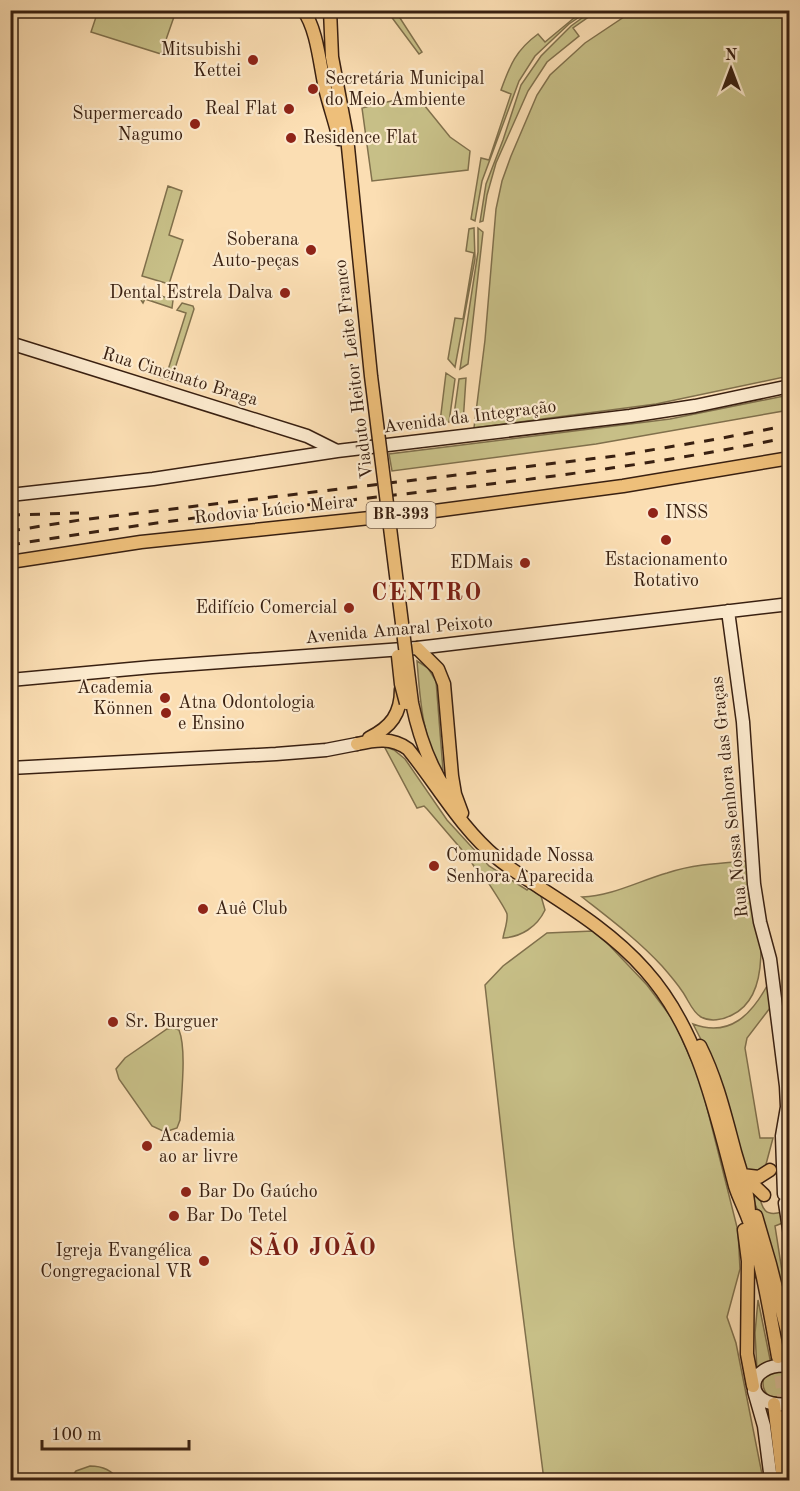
<svg xmlns="http://www.w3.org/2000/svg" width="800" height="1491" viewBox="0 0 800 1491" font-family="'Old Standard TT',serif">
	<style>
		.green { fill: #c7bf87; stroke: #80704c; stroke-width: 1.5 }
		.lines { fill: none; stroke-linecap: round; stroke-linejoin: round }
		.primary-tunnel { stroke: #d4b893; stroke-width: 12; stroke-dasharray: 12 6; stroke-linecap: butt }
		.secondary-casing { stroke: #392011; stroke-width: 15 }
		.primary-casing { stroke: #392011; stroke-width: 15 }
		.secondary { stroke: #fceace; stroke-width: 12 }
		.primary { stroke: #eebf7a; stroke-width: 12 }
		.rail { stroke: #392011; stroke-width: 3; stroke-dasharray: 10 10; stroke-linecap: butt }
		.primary-bridge-casing { stroke: #392011; stroke-width: 15; stroke-linecap: butt }
		.primary-bridge { stroke: #eebf7a; stroke-width: 12 }
		.poi-dot { fill: #8f2418; stroke: #fceace; stroke-width: 2 }
		.labels { text-anchor: middle; dominant-baseline: central; stroke-width: 4.5; stroke-linejoin: round; paint-order: stroke }
		.shield { fill: #fceace; stroke: #745d4a; stroke-width: 1.5 }
		.shield-label { font-size: 16px; font-weight: bold; fill: #392011 }
		.poi-label { font-size: 18px; fill: #392011; stroke: #fceace; text-anchor: start }
		.street-label { font-size: 18px; fill: #392011; stroke: #fceace }
		.district-label { font-size: 24px; font-weight: bold; letter-spacing: 1.5px; fill: #7a1f14; stroke: #fceace }
	</style>
	<rect width="100%" height="100%" fill="#fbdeb3"/>
	<filter id="stains"><feTurbulence type="fractalNoise" baseFrequency=".00333" numOctaves="4"/><feColorMatrix values="0 0 0 0 .2 0 0 0 0 .09 0 0 0 0 .02 0 0 0 .5 -.17"/></filter>
	<radialGradient id="worn" r=".72"><stop offset=".6" stop-color="#630" stop-opacity="0"/><stop offset="1" stop-color="#630" stop-opacity=".3"/></radialGradient>
	<path class="green" d="M593,10L597,11L573,28L579,36L547,62L528,91L496,163L487,195L483,221L480,222L486,184L503,140L521,85L541,56L571,26Z
		M98,11V10L176,11L161,54L91,32Z
		M387,11H404L398,15L422,52L419,54Z
		M568,11H588L569,24L535,56L519,81L482,181L475,221L471,219L481,158L489,160L511,94L501,90C510,65 516,50 538,34L545,42L574,18Z
		M633,11H789V376L656,404L474,428L485,340L496,209L502,181L511,156L537,95L550,75L585,43Z
		M416,95L450,137L470,151L468,170L372,181L362,108Z
		M168,186L182,191L169,235L183,240L169,284L142,276Z
		M474,228L475,259L455,367L448,359L455,318L463,319L474,253L466,251L469,229Z
		M478,228L483,232L468,364L460,369L478,252Z
		M141,289L173,300L172,308L145,299L143,303L139,297Z
		M182,303L193,306L194,309L171,381L150,374L147,370L149,364L168,370L186,313L177,310Z
		M446,373L455,379L449,422H440Z
		M466,378L463,423L453,422L459,379Z
		M789,395V410L596,444L392,471L389,454L670,419Z
		M417,661L428,668L436,681L443,770H441C422,737 420,698 417,661Z
		M384,746L394,750L405,759L447,820L489,866L527,890L529,888L541,896L545,910C537,927 521,937 503,938C504,931 508,922 507,914C506,909 487,881 482,873L479,874L468,857L427,809L424,806L417,808Z
		M749,861C755,902 780,992 732,1015C723,1020 710,1022 701,1017C692,1012 688,999 682,991C676,982 669,974 662,966C638,940 610,919 582,897C612,896 639,881 667,873C693,864 721,863 749,861Z
		M593,931L610,946L647,985L674,1021L700,1080L738,1231L740,1269L727,1317L736,1343L762,1474L758,1480H544L514,1245L485,985L503,966L547,933Z
		M768,984L770,1008L747,1038L745,1048L760,1138H773L765,1168L762,1171H746L710,1057L693,1024C730,1038 752,1014 768,984Z
		M174,1028L179,1030C187,1050 181,1097 180,1120L177,1128L165,1132L152,1126L119,1079L116,1069L125,1058L167,1029Z
		M749,1188L759,1194C762,1209 765,1217 782,1212L785,1222L775,1226L786,1297L789,1302V1327L760,1217Z
		M771,1284L789,1361L757,1370L755,1333L758,1300L770,1359L784,1356Z
		M772,1372H789V1395L770,1398C764,1392 761,1386 764,1377Z
		M90,1466C102,1466 112,1470 118,1480H69L76,1471Z"/>
	<g class="lines">
		<path class="primary-tunnel" d="M778,1358L785,1412"/>
		<g class="secondary-casing">
			<path id="secondary" d="M10,343L307,436L337,451
				M10,495L153,479L337,451L630,416L695,406L790,386
				M728,611L743,722L754,884L760,922L770,959L786,1086L787,1107L782,1136L784,1194
				M10,680L152,667L417,648L790,604
				M10,768L276,754L326,750L357,744
				M785,1203L790,1235
				M790,1366C744,1361 741,1409 790,1404
				M754,1391L764,1426L771,1480"/>
		</g>
		<g class="primary-casing">
			<path id="primary" d="M303,10C317,28 320,66 325,88C329,105 335,122 339,139
				M330,10L332,57L347,137
				M10,562L141,542L427,512L623,486L790,458
				M417,648L438,669L444,684L452,776L455,794L462,813
				M412,703C419,736 429,766 448,793
				M369,738C391,727 401,714 401,689
				M357,744C375,740 392,737 408,749C438,786 460,827 497,858C510,869 527,879 542,889C578,912 616,937 645,970C699,1030 715,1111 735,1186C739,1199 746,1211 750,1224C762,1267 770,1312 778,1357
				M700,1046C717,1080 725,1115 735,1152C741,1173 749,1193 749,1215
				M742,1175L759,1177L770,1170
				M743,1175L764,1195
				M756,1216L770,1264L790,1343
				M744,1230L748,1261L747,1354L753,1386
				M774,1404L783,1480
				M786,1415L790,1443"/>
		</g>
		<use href="#secondary" class="secondary"/>
		<use href="#primary" class="primary"/>
		<path class="rail" d="M10,515L79,513
			M10,531L80,520L615,456L717,439L790,425
			M10,545C91,532 172,520 254,511C433,490 613,474 790,437"/>
		<g class="primary-bridge-casing">
			<path id="primary-bridge" d="M347,137L371,376L412,703
				M398,656L401,684L406,703"/>
		</g>
		<use href="#primary-bridge" class="primary-bridge"/>
	</g>
	<g class="poi-dot">
		<circle cx="253" cy="60" r="6"/>
		<circle cx="313" cy="89" r="6"/>
		<circle cx="289" cy="109" r="6"/>
		<circle cx="195" cy="124" r="6"/>
		<circle cx="291" cy="138" r="6"/>
		<circle cx="311" cy="250" r="6"/>
		<circle cx="285" cy="293" r="6"/>
		<circle cx="653" cy="513" r="6"/>
		<circle cx="666" cy="540" r="6"/>
		<circle cx="525" cy="563" r="6"/>
		<circle cx="349" cy="608" r="6"/>
		<circle cx="165" cy="698" r="6"/>
		<circle cx="166" cy="713" r="6"/>
		<circle cx="434" cy="866" r="6"/>
		<circle cx="203" cy="909" r="6"/>
		<circle cx="113" cy="1022" r="6"/>
		<circle cx="147" cy="1146" r="6"/>
		<circle cx="186" cy="1192" r="6"/>
		<circle cx="174" cy="1216" r="6"/>
		<circle cx="204" cy="1261" r="6"/>
	</g>
	<g class="labels">
		<rect class="shield" x="366.5" y="502" width="69" height="26" rx="4.5"/>
		<g class="shield-label">
			<text x="401" y="515">BR-393</text>
		</g>
		<g class="poi-label">
			<text x="241" y="50" text-anchor="end">Mitsubishi<tspan x="241" dy="21">Kettei</tspan></text>
			<text x="325" y="79">Secretária Municipal<tspan x="325" dy="21">do Meio Ambiente</tspan></text>
			<text x="277" y="109" text-anchor="end">Real Flat</text>
			<text x="183" y="114" text-anchor="end">Supermercado<tspan x="183" dy="21">Nagumo</tspan></text>
			<text x="303" y="138">Residence Flat</text>
			<text x="299" y="240" text-anchor="end">Soberana<tspan x="299" dy="21">Auto-peças</tspan></text>
			<text x="273" y="293" text-anchor="end">Dental Estrela Dalva</text>
			<text x="665" y="513">INSS</text>
			<text x="666" y="560" text-anchor="middle">Estacionamento<tspan x="666" dy="21">Rotativo</tspan></text>
			<text x="513" y="563" text-anchor="end">EDMais</text>
			<text x="337" y="608" text-anchor="end">Edifício Comercial</text>
			<text x="153" y="688" text-anchor="end">Academia<tspan x="153" dy="21">Können</tspan></text>
			<text x="178" y="703">Atna Odontologia<tspan x="178" dy="21">e Ensino</tspan></text>
			<text x="446" y="856">Comunidade Nossa<tspan x="446" dy="21">Senhora Aparecida</tspan></text>
			<text x="215" y="909">Auê Club</text>
			<text x="125" y="1022">Sr. Burguer</text>
			<text x="159" y="1136">Academia<tspan x="159" dy="21">ao ar livre</tspan></text>
			<text x="198" y="1192">Bar Do Gaúcho</text>
			<text x="186" y="1216">Bar Do Tetel</text>
			<text x="192" y="1251" text-anchor="end">Igreja Evangélica<tspan x="192" dy="21">Congregacional VR</tspan></text>
		</g>
		<g class="street-label">
			<text transform="translate(354 369) rotate(-97)">Viaduto Heitor Leite Franco</text>
			<text transform="translate(180 377) rotate(17)">Rua Cincinato Braga</text>
			<text transform="translate(470 417) rotate(-7)">Avenida da Integração</text>
			<text transform="translate(274 510) rotate(-6)">Rodovia Lúcio Meira</text>
			<text transform="translate(399 630) rotate(-5)">Avenida Amaral Peixoto</text>
			<text transform="translate(730 797) rotate(-96)">Rua Nossa Senhora das Graças</text>
		</g>
		<g class="district-label">
			<text x="427" y="594">CENTRO</text>
			<text x="313" y="1249">SÃO JOÃO</text>
		</g>
	</g>
	<rect width="800" height="1491" fill="none" stroke="#fbdeb3" stroke-width="36"/>
	<rect x="12" y="12" width="776" height="1467" fill="none" stroke="#392011" stroke-width="3"/>
	<rect x="18" y="18" width="764" height="1455" fill="none" stroke="#392011" stroke-width="1.5"/>
	<g transform="translate(731 69)" stroke="#fceace" stroke-width="4.5" paint-order="stroke">
	<path d="M0-4.5L10 22L0 15L-10 22Z" fill="#392011"/>
	<text y="-9" font-size="16" font-weight="bold" text-anchor="middle" fill="#392011">N</text>
	</g>
	<path d="M42 1440v9h147v-9" fill="none" stroke="#392011" stroke-width="3"/>
	<text x="51" y="1440" font-size="18" fill="#392011" stroke="#fceace" stroke-width="4.5" paint-order="stroke">100 m</text>
	<rect width="100%" height="100%" filter="url(#stains)"/>
	<rect width="100%" height="100%" fill="url(#worn)"/>
</svg>
